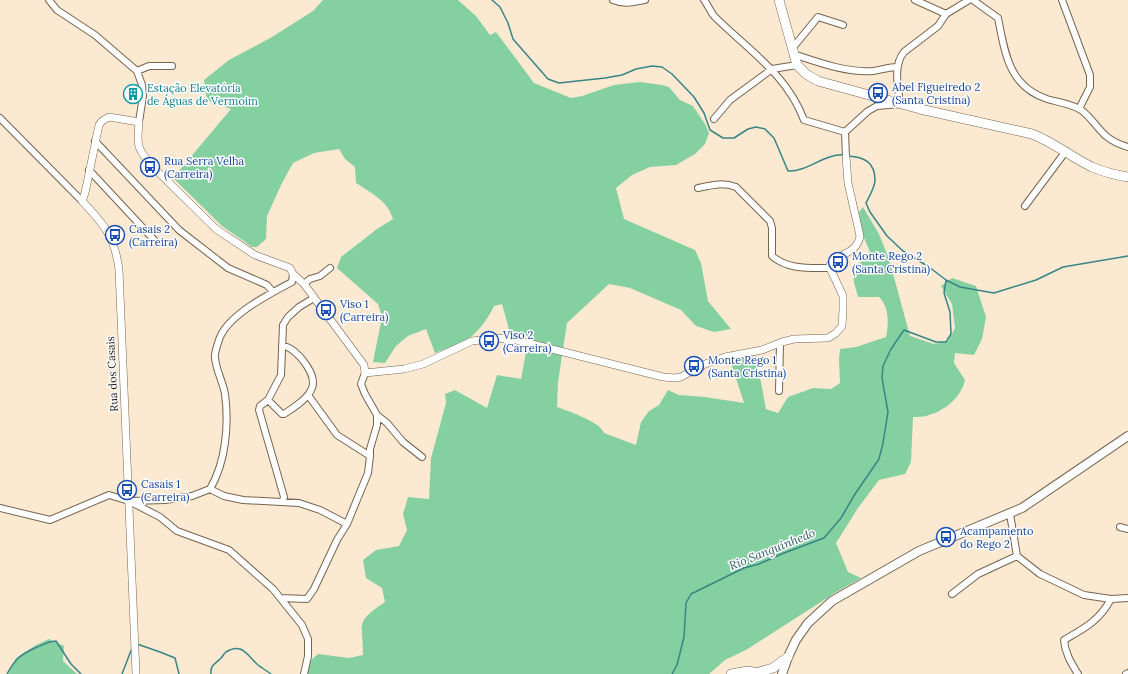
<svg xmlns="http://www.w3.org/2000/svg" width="1128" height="674" viewBox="0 0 1128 674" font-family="Lora,serif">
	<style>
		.forest { fill: #85d0a1 }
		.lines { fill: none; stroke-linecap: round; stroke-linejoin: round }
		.stream { stroke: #388586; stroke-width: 1.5 }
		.minor-casing { stroke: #766550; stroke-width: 8 }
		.tertiary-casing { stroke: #766550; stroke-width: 8 }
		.secondary-casing { stroke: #766550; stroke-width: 10 }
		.primary-casing { stroke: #766550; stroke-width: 10 }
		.minor { stroke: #fff; stroke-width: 6 }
		.tertiary { stroke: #fff; stroke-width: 7 }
		.secondary { stroke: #fff; stroke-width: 8 }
		.primary { stroke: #fff; stroke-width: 9 }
		.labels { text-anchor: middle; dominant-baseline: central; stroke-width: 3; stroke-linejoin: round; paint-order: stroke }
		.transit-label { font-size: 11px; fill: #164399; stroke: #fff; text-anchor: start }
		.culture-label { font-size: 11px; fill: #0d838f; stroke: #fff; text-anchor: start }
		.street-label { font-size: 11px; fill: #1d160e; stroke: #fff }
		.water-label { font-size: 12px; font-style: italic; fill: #306061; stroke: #fff }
	</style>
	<rect width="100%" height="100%" fill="#fce9d1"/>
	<path class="forest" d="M323,0H458L476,16L490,35L496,32L534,83L571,98L582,96L614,85L640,82L662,85L669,87L680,100L693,106L705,124L709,133L705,144L695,154L676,165L650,167L632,175L616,188L624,219L695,250L701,263L708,301L731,329L714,332L696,326L681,310L630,288L609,284L567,323L558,382L557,407C568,411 601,422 604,433L636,445L641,422L649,411L659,405L668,390L679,395L705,397L744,403L730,360L756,356L766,409L778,413L788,397L813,388L831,389L840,383L839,360L840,349L856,347L886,337C889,323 889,307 879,297H858L854,283L853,269L865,258L870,252L862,233L859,212L863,207L879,234L889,259L910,336L934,344L948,341L955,328L952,304L941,286L952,278L976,286L986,317L982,339L974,355L955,353L954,363L965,380C962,396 945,411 929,415C924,417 918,417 913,417L911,462L905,474L879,480L858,508L836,543L848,572L861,578L838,591L746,650L725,660L709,674H307L311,660L318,654L349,658L363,655C363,622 354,623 385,602L382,588L366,578L363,560L376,550L399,546L407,530L403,514L408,497L429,499L431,458L446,403L445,394L455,390L487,408L497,375L521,379L529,336L510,333L502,304L494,306C489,317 481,328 472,336C464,344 445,349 435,353L426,329L408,336L396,346L385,363L373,362L382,317L378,304L337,268L341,257L377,229L393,219C388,201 371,193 356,183L355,167L345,159L339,149L314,153L293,163L282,183L267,216L266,239L257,247H252L222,226L173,178L231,109L209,101L206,95L204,80L229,60L272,37L313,11Z
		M49,639L64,646L63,661L77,674H8L16,658L36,645Z"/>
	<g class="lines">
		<path class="stream" d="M492,0L500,7L508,23L513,39L548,79L559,83L605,78L622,75L636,69L652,66L662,67L672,74L694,97L704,113L710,130L723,138H734L748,129L756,127L765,129L774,138L788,171C808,172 824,153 845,155
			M848,156C864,157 875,162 875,180C875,187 869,197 866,203L870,212L887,236L903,251L929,267L946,280
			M137,644L160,652L175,658L179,674
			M7,674C15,659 20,655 35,648C45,644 45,642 56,641L71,664L81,674
			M122,674L132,648
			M211,674C210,665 215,664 220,659C223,657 223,654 226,652C242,642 247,655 258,665C262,668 267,671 271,674
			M672,674L677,665L684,637L686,603L691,594L744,568L759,564L784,553L824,538L841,518L855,494L879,459L883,443L888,412L882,378L883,366L891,349L904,330L936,342H946L951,334L950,312L944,293L946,280L960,287L994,293L1036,280L1063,267L1128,256"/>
		<g class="minor-casing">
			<path id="minor" d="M49,0L57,10L95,35L137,71L142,85L143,96L139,122
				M613,0C625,5 634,2 645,0
				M704,0C708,5 710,11 714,16C747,49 787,74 804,120L845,132
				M915,0L946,14
				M973,0L998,18C1005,52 1008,86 1047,99C1057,102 1072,104 1081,110C1091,117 1097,128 1106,136C1112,141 1121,145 1128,147
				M1062,0L1090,75V87L1079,109
				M791,46L795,45L818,17L843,25
				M793,54C817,62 847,73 873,71C881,70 889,67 897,67
				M137,71L149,66H172
				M0,118L82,201
				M714,119L730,100L772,69L797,65
				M95,141L179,230L228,268L267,285L273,292
				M846,157L845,132L868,111L877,106L900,104C898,87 893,65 904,52L938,26L946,14L969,0
				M89,170L157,243
				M698,188C712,185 723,182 736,187L770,221L772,228V256C788,270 810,268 830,268
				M1025,206L1066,151
				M304,284L310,279L320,276L330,268
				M779,391L780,343
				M308,395L337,435L370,456
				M268,400L282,414H284C293,408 308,399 312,388C317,375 301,356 291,349C288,347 285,346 282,345
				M377,415L387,423L403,442L422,457
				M210,489L224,496L243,500L299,503L320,510L347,524
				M131,501L165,500L192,496L210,489C226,462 229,424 225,394C223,382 216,370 215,358C214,354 219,339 221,335C232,313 271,293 292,282L293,274
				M283,501L284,497L259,410L260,406L268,400L281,375L283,325L288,317L299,307L314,298
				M0,508L50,520L109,495L129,501L160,517L177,531L229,550L273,589L302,625L308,639V656L304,674
				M1010,514L1017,556L1040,574L1084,595L1111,599L1128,598
				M1120,527L1128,529
				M952,594L978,574L1017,556
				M281,598L307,599L314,589L337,540L347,524L368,473L370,456V449L377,425V415L365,394L361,384L365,373
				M1078,674C1071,663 1065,653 1064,640C1085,628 1099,621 1111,599
				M1126,674L1128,673"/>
		</g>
		<g class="tertiary-casing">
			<path id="tertiary" d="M136,674L119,270C115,237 104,224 82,201L85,193L99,125L102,121L109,117L139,122C137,144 136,147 151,165L216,229L255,255L290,268L293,274L304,284L364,365L365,373L404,369L423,364L472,341L497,338L516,340L663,377L675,378L681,377L705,364L725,357L762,350L782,342L794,339L828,338L836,333L842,326L843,310V296L830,268V265C840,252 857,254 860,236L848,183L846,157"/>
		</g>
		<g class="secondary-casing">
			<path id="secondary" d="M782,674L788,657L796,640L808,623L832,601L919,551L1022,508L1128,436"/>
		</g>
		<g class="primary-casing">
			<path id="primary" d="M779,0L797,65L806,74L818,81L920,109L1032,134C1055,143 1071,157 1092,167C1104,172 1115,175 1128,177
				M759,672L773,668L788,657
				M731,674L748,671L765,674"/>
		</g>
		<use href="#minor" class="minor"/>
		<use href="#tertiary" class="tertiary"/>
		<use href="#secondary" class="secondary"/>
		<use href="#primary" class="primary"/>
	</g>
	<defs>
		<g id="bus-ring" transform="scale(1)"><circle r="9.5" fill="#fff" stroke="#1a4fb4" stroke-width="1.5"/><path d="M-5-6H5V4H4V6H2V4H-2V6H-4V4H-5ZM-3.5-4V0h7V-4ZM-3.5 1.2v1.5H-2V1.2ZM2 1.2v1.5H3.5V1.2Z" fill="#1a4fb4"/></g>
		<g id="building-ring" transform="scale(1)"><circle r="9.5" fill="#fff" stroke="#0f9aa8" stroke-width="1.5"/><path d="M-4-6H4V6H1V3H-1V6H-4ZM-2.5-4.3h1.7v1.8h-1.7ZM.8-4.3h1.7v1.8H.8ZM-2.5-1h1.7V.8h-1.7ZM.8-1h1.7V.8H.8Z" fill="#0f9aa8"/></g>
	</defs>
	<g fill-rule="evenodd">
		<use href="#bus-ring" x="878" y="93"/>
		<use href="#building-ring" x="133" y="94"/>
		<use href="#bus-ring" x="150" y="167"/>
		<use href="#bus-ring" x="115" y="235"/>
		<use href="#bus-ring" x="838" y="262"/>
		<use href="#bus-ring" x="326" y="310"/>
		<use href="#bus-ring" x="489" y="341"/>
		<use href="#bus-ring" x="694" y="366"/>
		<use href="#bus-ring" x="127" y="490"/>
		<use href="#bus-ring" x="946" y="537"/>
	</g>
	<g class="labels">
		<g class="transit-label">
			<text x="892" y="87">Abel Figueiredo 2<tspan x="892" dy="13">(Santa Cristina)</tspan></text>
			<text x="164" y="161">Rua Serra Velha<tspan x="164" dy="13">(Carreira)</tspan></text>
			<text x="129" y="229">Casais 2<tspan x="129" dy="13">(Carreira)</tspan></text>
			<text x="852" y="256">Monte Rego 2<tspan x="852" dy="13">(Santa Cristina)</tspan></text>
			<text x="340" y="304">Viso 1<tspan x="340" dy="13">(Carreira)</tspan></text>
			<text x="503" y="335">Viso 2<tspan x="503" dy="13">(Carreira)</tspan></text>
			<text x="708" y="360">Monte Rego 1<tspan x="708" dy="13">(Santa Cristina)</tspan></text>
			<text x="141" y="484">Casais 1<tspan x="141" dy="13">(Carreira)</tspan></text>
			<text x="960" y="531">Acampamento<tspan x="960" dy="13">do Rego 2</tspan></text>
		</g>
		<g class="culture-label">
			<text x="147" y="88">Estação Elevatória<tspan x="147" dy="13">de Águas de Vermoim</tspan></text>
		</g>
		<g class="street-label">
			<text transform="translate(112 374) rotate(-93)">Rua dos Casais</text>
		</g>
		<g class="water-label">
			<text transform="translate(772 549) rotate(-22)">Rio Sanguinhedo</text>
		</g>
	</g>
</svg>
